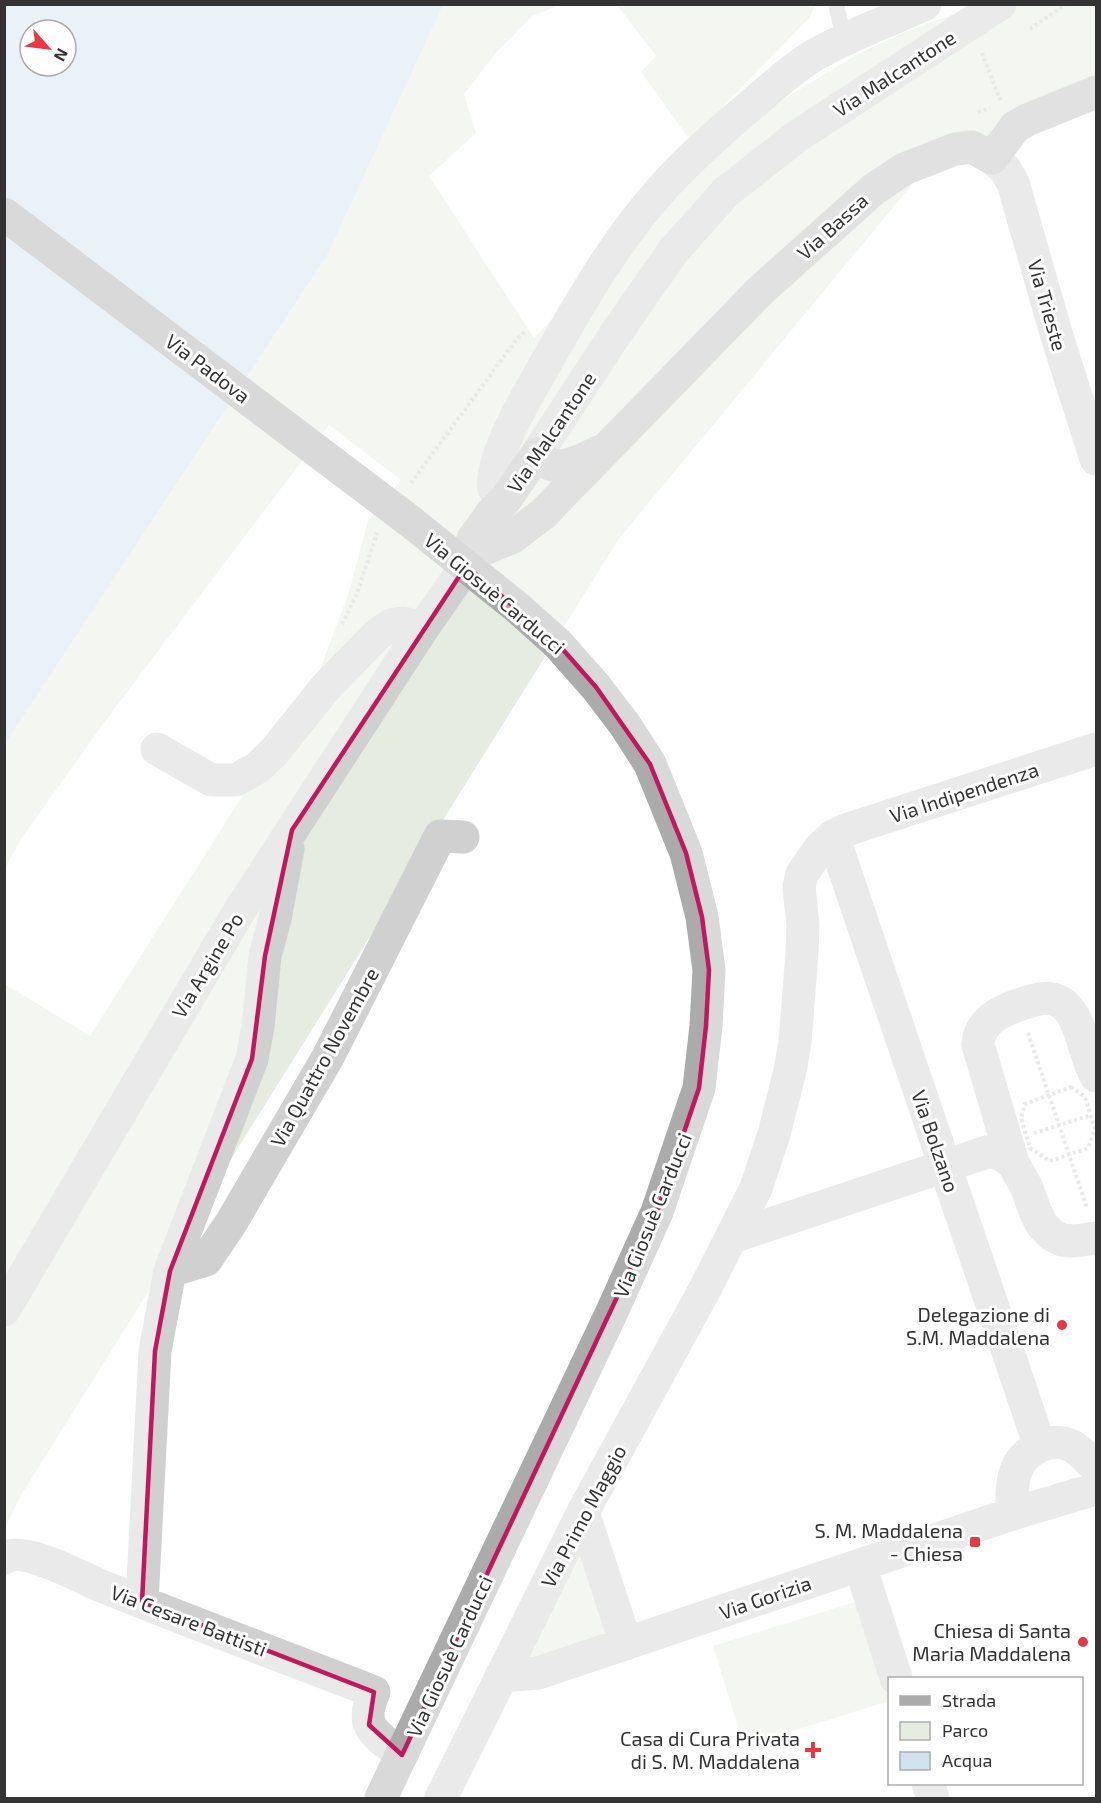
<svg xmlns="http://www.w3.org/2000/svg" width="1101" height="1803" viewBox="0 0 1101 1803" font-family="'Exo 2',sans-serif">
	<style>
		.green { fill: #e6ecdf }
		.water { fill: #cfe2ee; fill-rule: evenodd }
		.lines { fill: none; stroke-linecap: round; stroke-linejoin: round }
		.path { stroke: #cdcdcd; stroke-width: 4; stroke-dasharray: 3 3; stroke-linecap: butt }
		.lane { stroke: #d0d0d0; stroke-width: 16 }
		.street { stroke: #d0d0d0; stroke-width: 33 }
		.secondary { stroke: #bdbdbd; stroke-width: 33 }
		.primary { stroke: #ababab; stroke-width: 33 }
		.primary-bridge { stroke: #ababab; stroke-width: 33 }
		.marked { fill: none; stroke: #c2185b; stroke-width: 4.5; stroke-linejoin: round }
		.poi-dot { fill: #e63946; stroke: #fff; stroke-width: 2 }
		.labels { text-anchor: middle; dominant-baseline: central; stroke-width: 6; stroke-linejoin: round; paint-order: stroke }
		.street-label { font-size: 20px; fill: #333; stroke: #fff }
		.poi-label { font-size: 20px; fill: #333; stroke: #fff; text-anchor: end }
	</style>
	<rect width="100%" height="100%" fill="#fff"/>
	<path class="green" d="M443,5H560L532,16L495,54L464,94L476,133L429,176L534,338L691,173L782,100L858,54L907,31L955,14L970,5H1096V82L919,176L618,540L21,1495L5,1528V984L90,1036L316,680L349,592L368,521L401,480L329,425L103,724L21,839L5,868V744L328,254Z
		M617,5H815L810,17L690,140L641,72L656,56Z
		M580,1537L614,1632L532,1664L515,1662Z
		M858,1601L889,1701L744,1746L713,1646Z"/>
	<path class="water" d="M5,5H443L328,254L5,744ZM30,30H66V66H30Z"/>
	<g class="lines">
		<path class="path" d="M1030,29L1066,4
			M982,53L1001,102
			M978,112L990,108
			M411,483L516,340L526,331
			M342,624L356,596L377,533
			M1028,1033L1087,1208
			M1071,1087L1085,1097L1095,1129L1088,1148L1050,1161L1030,1148L1021,1118L1025,1104Z
			M1034,1133L1091,1115"/>
		<path class="lane" d="M836,4L844,39"/>
		<path class="street" d="M992,158L1005,169L1013,183L1056,333L1096,459
			M537,454L614,336L674,250L726,192L796,137L1000,4
			M506,499L494,489C489,462 524,401 538,377C574,313 611,246 660,191C687,160 718,133 749,107C770,89 790,70 813,56C849,35 887,22 925,4
			M157,749L211,780H236L257,768L274,752L326,687L378,634L391,625L403,623L423,628
			M833,836L1040,1446
			M1096,1076C1080,1050 1082,992 1039,999C1027,1002 1015,1005 1004,1011C989,1018 979,1028 978,1045L1013,1163L1026,1186L1036,1213L1042,1225L1052,1235L1062,1240L1074,1241L1096,1238
			M732,1237L987,1152L998,1153L1013,1163
			M170,1271L206,1260L231,1223L328,1057L440,836L463,837
			M4,1310L240,910L423,628L466,566
			M583,1512L626,1644
			M1012,1514C1012,1485 1010,1460 1040,1446C1050,1442 1062,1441 1072,1446C1081,1451 1089,1460 1096,1468
			M4,1558C23,1546 79,1576 99,1585C190,1622 282,1656 374,1692C358,1728 376,1734 402,1755
			M860,1565L896,1678
			M142,1602L155,1351L170,1271L252,1059L258,1027L265,956L275,919L288,849
			M501,1676L538,1673L1012,1514L1096,1489
			M928,1784L933,1798
			M441,1798L583,1512L705,1289L756,1188L774,1134L790,1071L795,1042L802,953L803,925L799,887L802,874L820,848L833,836L846,830L1096,749"/>
		<path class="secondary" d="M487,548L511,538L543,514L760,291L874,189L904,169L955,149L972,147L992,158L1015,127L1027,120L1096,92
			M466,564L473,539L492,513L506,499L537,454C541,457 546,462 550,464C565,471 585,458 599,452"/>
		<path class="primary" d="M381,1798L610,1316L657,1212L699,1088L706,1026L709,970L702,917L686,853L650,764L625,725L596,687L558,644L519,609L411,522"/>
		<path class="primary-bridge" d="M4,214L411,522"/>
	</g>
	<path d="M0 0H1101V1803H0ZM466,566L558,644L596,687L650,764L686,853L702,917L709,970L706,1026L699,1088L657,1212L402,1755L369,1725L374,1692L142,1602L155,1351L170,1271L252,1059L265,956L292,830Z" fill="#fff" fill-opacity=".55" fill-rule="evenodd"/>
	<path class="marked" d="M466,566L558,644L596,687L650,764L686,853L702,917L709,970L706,1026L699,1088L657,1212L402,1755L369,1725L374,1692L142,1602L155,1351L170,1271L252,1059L265,956L292,830Z"/>
	<g class="poi-dot">
		<circle cx="1062" cy="1325" r="6"/>
		<rect x="969" y="1536" width="12" height="12" rx="3"/>
		<circle cx="1083" cy="1642" r="6"/>
		<path d="M810 1741h6v6h6v6h-6v6h-6v-6h-6v-6h6z"/>
	</g>
	<g class="labels">
		<g class="street-label">
			<text transform="translate(894 73) rotate(-33)">Via Malcantone</text>
			<text transform="translate(832 226) rotate(-42)">Via Bassa</text>
			<text transform="translate(1048 305) rotate(74)">Via Trieste</text>
			<text transform="translate(208 368) rotate(37)">Via Padova</text>
			<text transform="translate(551 432) rotate(-56)">Via Malcantone</text>
			<text transform="translate(495 593) rotate(40)">Via Giosuè Carducci</text>
			<text transform="translate(964 792) rotate(-18)">Via Indipendenza</text>
			<text transform="translate(207 965) rotate(-59)">Via Argine Po</text>
			<text transform="translate(324 1057) rotate(-61)">Via Quattro Novembre</text>
			<text transform="translate(936 1141) rotate(71)">Via Bolzano</text>
			<text transform="translate(652 1215) rotate(-68)">Via Giosuè Carducci</text>
			<text transform="translate(583 1516) rotate(-62)">Via Primo Maggio</text>
			<text transform="translate(765 1597) rotate(-19)">Via Gorizia</text>
			<text transform="translate(189 1620) rotate(21)">Via Cesare Battisti</text>
			<text transform="translate(449 1656) rotate(-65)">Via Giosuè Carducci</text>
		</g>
		<g class="poi-label">
			<text x="1050" y="1314">Delegazione di<tspan x="1050" dy="23">S.M. Maddalena</tspan></text>
			<text x="963" y="1530">S. M. Maddalena<tspan x="963" dy="23">- Chiesa</tspan></text>
			<text x="1071" y="1630">Chiesa di Santa<tspan x="1071" dy="23">Maria Maddalena</tspan></text>
			<text x="800" y="1738">Casa di Cura Privata<tspan x="800" dy="23">di S. M. Maddalena</tspan></text>
		</g>
	</g>
	<rect width="1101" height="1803" fill="none" stroke="#333333" stroke-width="12"/>
	<rect x="888" y="1677" width="195" height="108" fill="#ffffff" stroke="#adadad" stroke-width="1.5"/>
	<rect x="900" y="1696" width="30" height="9" fill="#ababab" stroke="#adadad" stroke-width="1.5"/>
	<text x="942" y="1707" font-size="18" fill="#333333">Strada</text>
	<rect x="900" y="1722" width="30" height="18" fill="#e6ecdf" stroke="#adadad" stroke-width="1.5"/>
	<text x="942" y="1737" font-size="18" fill="#333333">Parco</text>
	<rect x="900" y="1752" width="30" height="18" fill="#cfe2ee" stroke="#adadad" stroke-width="1.5"/>
	<text x="942" y="1767" font-size="18" fill="#333333">Acqua</text>
	<g transform="translate(48 48) rotate(118)"><circle r="28" fill="#ffffff" stroke="#adadad" stroke-width="1.5"/>
	<path d="M0-4.5L10 22L0 15L-10 22Z" fill="#e63946"/>
	<text y="-9" font-size="16" font-weight="bold" text-anchor="middle" fill="#333333">N</text>
	</g>
</svg>
